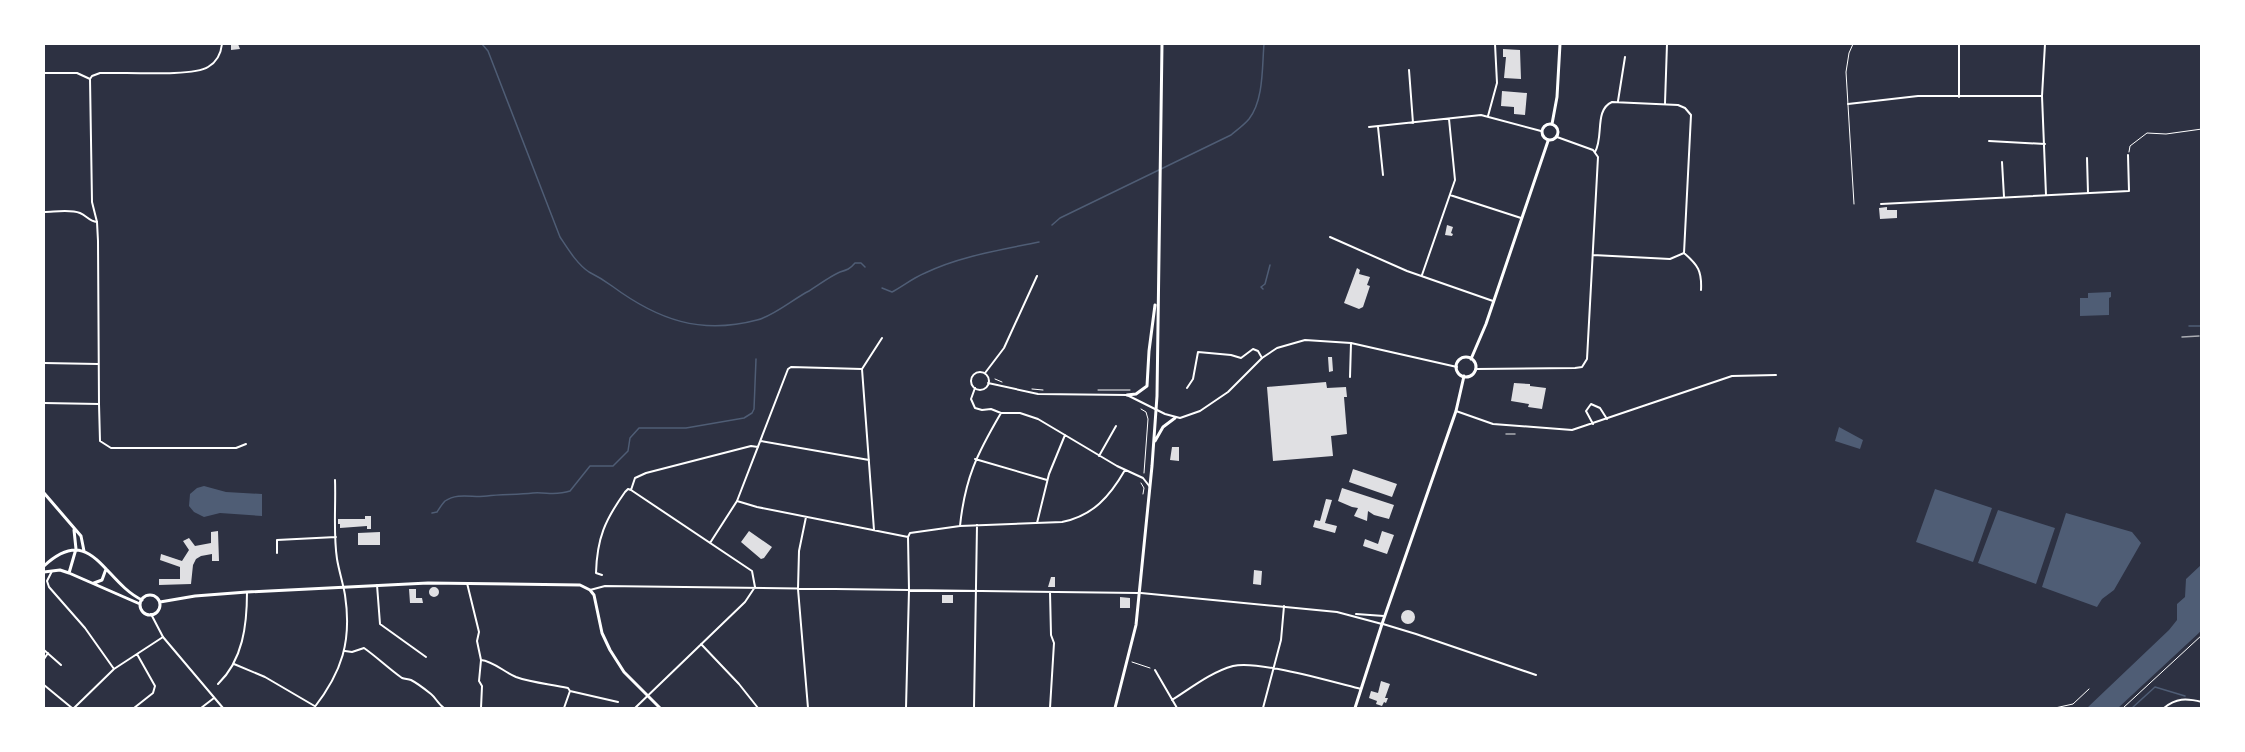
<svg xmlns="http://www.w3.org/2000/svg" width="2245" height="752" viewBox="0 0 2245 752" font-family="'Sofia Sans Condensed',sans-serif">
	<style>
		.water { fill: #4f5d75 }
		.lines { fill: none; stroke-linecap: round; stroke-linejoin: round }
		.stream { stroke: #4f5d75; stroke-width: 1.5 }
		.building { fill: #e0e0e3 }
		.path { stroke: #fff; stroke-width: 1 }
		.service { stroke: #fff; stroke-width: 1 }
		.minor { stroke: #fff; stroke-width: 2 }
		.tertiary { stroke: #fff; stroke-width: 2 }
		.secondary { stroke: #fff; stroke-width: 3 }
		.primary { stroke: #fff; stroke-width: 3 }
		.rail { stroke: #abadb3; stroke-width: 1.5 }
	</style>
	<rect width="100%" height="100%" fill="#2d3142"/>
	<path class="water" d="M2111,292V297L2109,298V315L2080,316V298H2088V293Z
		M1839,427L1863,440L1860,449L1835,441Z
		M204,486L226,492L262,494V516L220,513L204,517L194,512L189,506L190,494L197,488Z
		M1935,489L1992,508L1973,562L1916,542Z
		M1998,510L2055,528L2036,584L1978,563Z
		M2066,513L2132,532L2141,543L2114,590L2102,599L2097,607L2042,587Z
		M2201,565V631L2118,708H2087L2169,630L2177,620V604L2185,597L2186,579Z"/>
	<g class="lines">
		<path class="stream" d="M482,44L488,51L560,237C568,249 577,264 589,272C597,276 605,281 612,286C658,320 701,335 757,320C774,316 793,299 809,291C817,286 832,275 840,272C847,270 850,269 855,263H861L865,267
			M1052,225L1060,218L1231,135C1237,130 1244,125 1249,119C1264,100 1262,66 1264,44
			M882,288L892,292C903,286 913,278 925,273C960,256 1001,250 1039,242
			M1263,289L1261,287L1265,284L1270,265
			M2189,326H2202
			M432,513L437,512C439,509 442,504 445,501C458,492 473,498 487,496C501,494 517,495 533,493C547,492 555,496 570,491L590,466H613L628,451L630,438L639,428H686L744,418L752,413L754,409L756,359
			M2132,708L2155,687L2185,696"/>
	</g>
	<path class="building" d="M231,44H238L240,49L231,50Z
		M1503,49L1520,50L1521,79L1504,78L1506,57H1503Z
		M1502,91L1527,93L1525,115L1514,114V107L1501,106Z
		M1887,207V210H1897V218L1880,219L1879,208Z
		M1447,225L1453,227L1451,233L1453,234L1452,236L1445,235Z
		M1357,268L1360,270L1359,274L1370,277L1367,285L1370,286L1363,307L1359,309L1344,303Z
		M1328,357H1332L1333,371L1329,372Z
		M1326,382L1327,388L1346,387L1347,397H1344L1347,434L1331,436L1333,456L1273,461L1267,387Z
		M1514,383L1530,384V386L1546,388L1542,409L1528,407L1529,404L1511,401Z
		M1172,447H1179V461L1170,460Z
		M1353,469L1397,484L1392,497L1349,482Z
		M1342,488L1394,505L1389,519L1374,515L1368,511L1367,521L1354,516L1358,508L1352,507L1338,501Z
		M1326,499L1332,500L1325,523L1337,526L1335,533L1313,527L1315,520L1320,521Z
		M365,516H371V529H367V526L340,528V524H338V519H365Z
		M218,531L219,561H212V554L201,556L196,559L193,565L191,584L159,585V579H180V567L160,560L161,554L182,561L189,550L183,541L189,538L195,546L211,543V532Z
		M749,531L772,547L764,558L761,559L741,542Z
		M1382,531L1394,535L1387,554L1363,546L1365,539L1378,544Z
		M380,532V545H358V533Z
		M1254,570L1262,571L1261,585L1253,584Z
		M1051,577H1055V587H1048Z
		M429 592a5 5 0 1 1 10 0a5 5 0 1 1-10 0Z
		M409,589H416V598H422L423,603H410Z
		M942,595H953V603H942Z
		M1120,597L1130,598V608H1120Z
		M1401 617a7 7 0 1 1 14 0a7 7 0 1 1-14 0Z
		M1381,681L1390,684L1385,698H1388L1386,703L1384,702L1382,706L1376,704L1377,701L1369,698L1371,691L1378,693Z"/>
	<g class="lines">
		<path class="path" d="M2129,152L2130,146L2147,133L2166,134L2202,129
			M995,379L1002,382
			M1032,389L1043,390
			M1098,390H1130
			M1141,409L1146,412L1148,419L1144,473
			M1141,483L1144,488L1143,494
			M1132,662L1150,668
			M2123,708L2202,635"/>
		<path class="service" d="M1853,44L1849,53L1846,72L1854,204
			M2055,708L2073,704L2089,689"/>
		<path class="minor" d="M1959,44V97
			M2045,44L2042,96L2046,195
			M1409,70L1413,123
			M44,73H77L90,79
			M1618,101L1625,57
			M1665,103L1667,44
			M1848,104L1918,96H2042
			M1488,116L1497,83L1495,44
			M1369,127L1481,115L1541,131
			M1378,127L1383,175
			M1989,141L2045,144
			M2087,158L2088,193
			M2002,162L2004,197
			M1450,195L1521,218
			M1881,204L2129,191L2128,155
			M44,212C54,212 70,209 80,213C87,216 89,221 97,222
			M1330,237L1407,271L1493,301
			M1684,253C1698,265 1702,271 1701,290
			M1593,255L1670,259L1684,253L1691,115L1685,108L1678,105L1612,102C1594,110 1604,137 1595,152
			M1422,275L1455,180L1449,119
			M44,363L98,364
			M1476,369L1575,368L1582,367L1587,359L1598,157L1593,150L1557,137
			M985,373L1004,348L1037,276
			M1350,377L1351,343
			M975,388L971,399L975,408L982,410L991,409L1001,413H1020L1038,419L1117,466L1143,478L1150,487
			M1187,388L1193,379L1198,352L1231,355L1241,358L1253,349L1258,351L1262,358
			M99,404L100,441L111,448H236L246,444
			M1456,411L1493,424L1572,430L1732,376L1776,375
			M1593,424L1586,411L1591,404L1600,408L1607,419
			M761,441L869,460
			M1099,456L1116,426
			M975,459L1047,480
			M631,490L752,571L755,587
			M737,501L757,507L908,537L910,533L960,526L1062,522C1093,516 1110,496 1125,470
			M806,517L799,551L798,589L808,708
			M1037,523L1049,474L1065,435
			M960,526C965,478 977,454 1001,413
			M874,530L862,369L882,338
			M710,543L737,501L788,369L791,367L862,369
			M277,553V540L336,537
			M52,571L47,581L49,587L85,628L114,669
			M602,575L596,573C597,538 605,520 625,492L628,489L631,490L635,478L646,473L751,446L758,447
			M467,583L479,632L477,641L481,660L479,681L482,686L481,708
			M377,585L380,624L426,657
			M590,590L605,586L1138,593
			M1383,624L1416,634L1536,675
			M701,644L739,684L758,708
			M44,650L61,665
			M345,651L352,652L364,648C378,658 388,668 402,678C405,679 408,679 411,680C417,683 426,690 431,694C436,698 438,704 444,708
			M44,659L48,653
			M481,660C493,661 504,672 516,677C533,683 550,684 568,688L570,691L618,702
			M234,664L265,677L318,708
			M1155,670L1177,708
			M218,684C243,660 247,625 247,592
			M44,685L72,708
			M1172,700C1191,688 1211,672 1233,666C1258,660 1333,682 1361,689
			M74,708L114,669L163,637
			M134,708L153,693L155,686L137,654
			M201,708L214,698
			M314,708C342,672 352,641 345,595C343,583 339,571 337,559C333,533 336,505 335,480
			M360,708H366
			M564,708L570,691
			M635,708L745,602L755,587
			M906,708L909,590L908,537
			M974,708L977,525
			M1050,708L1054,643L1051,635L1050,592
			M1263,708L1281,640L1284,606
			M2164,708C2176,698 2186,698 2202,702"/>
		<path class="tertiary" d="M971 381a9 9 0 1 1 18 0a9 9 0 1 1-18 0Z
			M988,383L1038,394L1127,395L1165,414L1180,418L1200,411L1228,392L1262,358L1277,348L1305,340L1351,343L1457,367
			M44,403L99,404L98,241L97,222L92,202L90,79L92,76L100,73C122,72 193,77 208,67C217,62 221,53 222,44
			M1141,593L1337,612L1382,624
			M151,614L163,637L223,708
			M1356,614L1384,616"/>
		<path class="secondary" d="M1542 132a8 8 0 1 1 16 0a8 8 0 1 1-16 0Z
			M1552,124L1557,97L1560,44
			M1456 367a10 10 0 1 1 20 0a10 10 0 1 1-20 0Z
			M1471,359L1486,324L1548,141
			M44,493L81,536L84,551
			M44,566C92,522 103,581 142,600
			M44,572L60,570L69,573L140,604
			M69,573L76,549L74,530
			M94,583L102,580L106,569
			M140 605a10 10 0 1 1 20 0a10 10 0 1 1-20 0Z
			M160,602L195,596L247,592L428,583L580,585L590,590L594,595L602,633L610,650L624,672L660,708
			M1355,708L1382,624L1456,411L1464,376"/>
		<path class="primary" d="M1127,395L1136,394L1147,386L1149,351L1155,305
			M1155,441L1163,427L1175,418
			M1115,708L1136,625L1152,466L1157,396L1162,44"/>
		<path class="rail" d="M2182,337L2199,336
			M1506,434H1515"/>
	</g>
	<rect width="2245" height="752" fill="none" stroke="#ffffff" stroke-width="90"/>
</svg>
